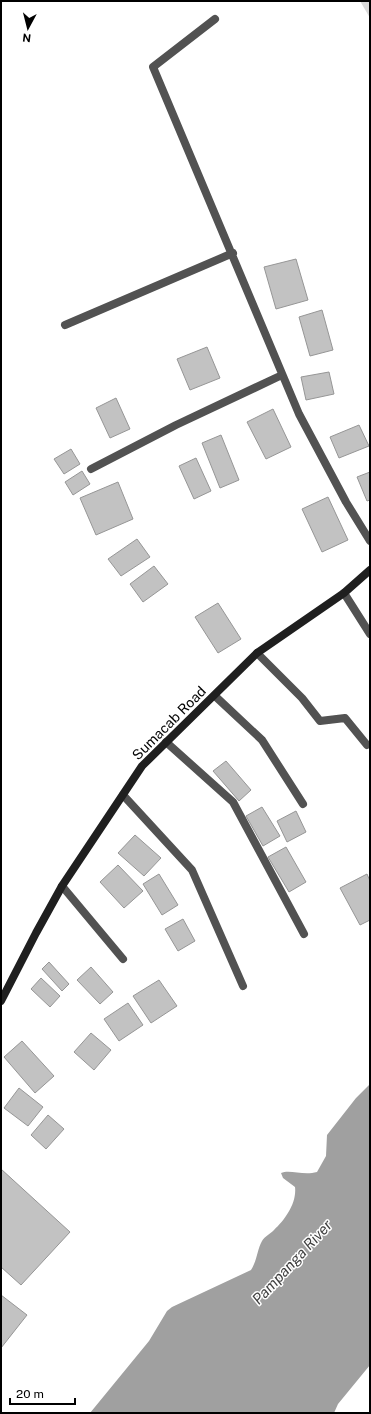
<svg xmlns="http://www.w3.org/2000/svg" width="371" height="1414" viewBox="0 0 371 1414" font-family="'Public Sans',sans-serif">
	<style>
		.green { fill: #d9d9d9 }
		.water { fill: #a0a0a0 }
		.building { fill: #c2c2c2; stroke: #969696 }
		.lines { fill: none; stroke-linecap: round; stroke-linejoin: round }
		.lane { stroke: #525252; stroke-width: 8 }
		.street { stroke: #525252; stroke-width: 8 }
		.secondary { stroke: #1f1f1f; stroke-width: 8 }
		.labels { text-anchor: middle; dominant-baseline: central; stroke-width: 3; stroke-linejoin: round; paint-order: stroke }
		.street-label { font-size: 14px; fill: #000; stroke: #fff }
		.water-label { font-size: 15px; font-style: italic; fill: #414141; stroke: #fff }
	</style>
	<rect width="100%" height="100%" fill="#fff"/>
	<path class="green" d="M360,1H370V18Z"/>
	<path class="water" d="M370,1084V1365L338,1404L334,1413H90L149,1341L167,1311L172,1307L251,1270C257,1261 257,1250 262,1241C265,1236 270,1234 274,1230C285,1220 297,1203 295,1187L283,1178L281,1173C290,1169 303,1176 317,1172L326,1156L327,1135L356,1098Z"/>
	<path class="building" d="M296,259L308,300L276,309L264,267Z
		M322,310L333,350L310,356L299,317Z
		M207,347L220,378L190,390L177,359Z
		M329,372L334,394L306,400L301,377Z
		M116,398L130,429L110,438L96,408Z
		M273,409L291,447L266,459L247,422Z
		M359,425L369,446L339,458L330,437Z
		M221,435L239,480L220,488L202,443Z
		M71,449L80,464L64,474L54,459Z
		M196,458L211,491L194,499L179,466Z
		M82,471L90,484L73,495L65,482Z
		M370,472V500L367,501L357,477Z
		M118,482L133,519L96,535L80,498Z
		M328,497L348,540L322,552L302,509Z
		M137,539L150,557L121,576L108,559Z
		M154,566L168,584L143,602L130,584Z
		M218,603L241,639L218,653L195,617Z
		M226,761L251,790L239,801L213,771Z
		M262,807L280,836L263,846L246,816Z
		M296,811L306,832L287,842L277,821Z
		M135,835L161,858L144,876L118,853Z
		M286,847L306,882L289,892L268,857Z
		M118,865L143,891L124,908L100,882Z
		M159,874L178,905L162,915L143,884Z
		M367,874L370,881V920L360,925L340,888Z
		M183,919L195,941L178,951L165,929Z
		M49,962L69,984L62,991L42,969Z
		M91,967L113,992L100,1004L77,980Z
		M41,978L60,996L50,1007L31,989Z
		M159,980L177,1006L151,1023L133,996Z
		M128,1003L143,1025L119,1041L104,1019Z
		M91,1033L111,1050L94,1070L74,1052Z
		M22,1041L54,1076L35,1093L4,1057Z
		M19,1088L43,1107L28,1126L4,1108Z
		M48,1115L64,1129L46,1149L31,1135Z
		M1,1169L70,1232L21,1285L1,1267Z
		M1,1295L27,1315L1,1348Z"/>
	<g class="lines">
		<path class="lane" d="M344,593L370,634
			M257,653L302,698L320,721L345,718L367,745
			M215,696L262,740L303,804
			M166,742L233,802L304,934
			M123,795L192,870L243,986
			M62,886L123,959"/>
		<path class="street" d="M215,19L153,67L299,414L346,502L370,541
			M65,325L233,253
			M91,469L176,425L282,375"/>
		<path class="secondary" d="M1,1001L36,933L62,886L142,766L257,653L344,593L370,570"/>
	</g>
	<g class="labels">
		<g class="street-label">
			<text transform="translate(169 723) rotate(-45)">Sumacab Road</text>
		</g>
		<g class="water-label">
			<text transform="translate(292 1262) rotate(-47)">Pampanga River</text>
		</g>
	</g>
	<rect width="371" height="1414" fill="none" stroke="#000000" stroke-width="4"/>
	<g transform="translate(28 28) rotate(187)" stroke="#ffffff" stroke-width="3" paint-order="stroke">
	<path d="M0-3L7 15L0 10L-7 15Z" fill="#000000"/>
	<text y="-6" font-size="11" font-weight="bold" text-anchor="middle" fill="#000000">N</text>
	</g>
	<path d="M10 1398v6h65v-6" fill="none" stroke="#000000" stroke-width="2"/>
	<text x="16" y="1398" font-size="12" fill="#000000" stroke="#ffffff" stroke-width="3" paint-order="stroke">20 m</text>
</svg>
